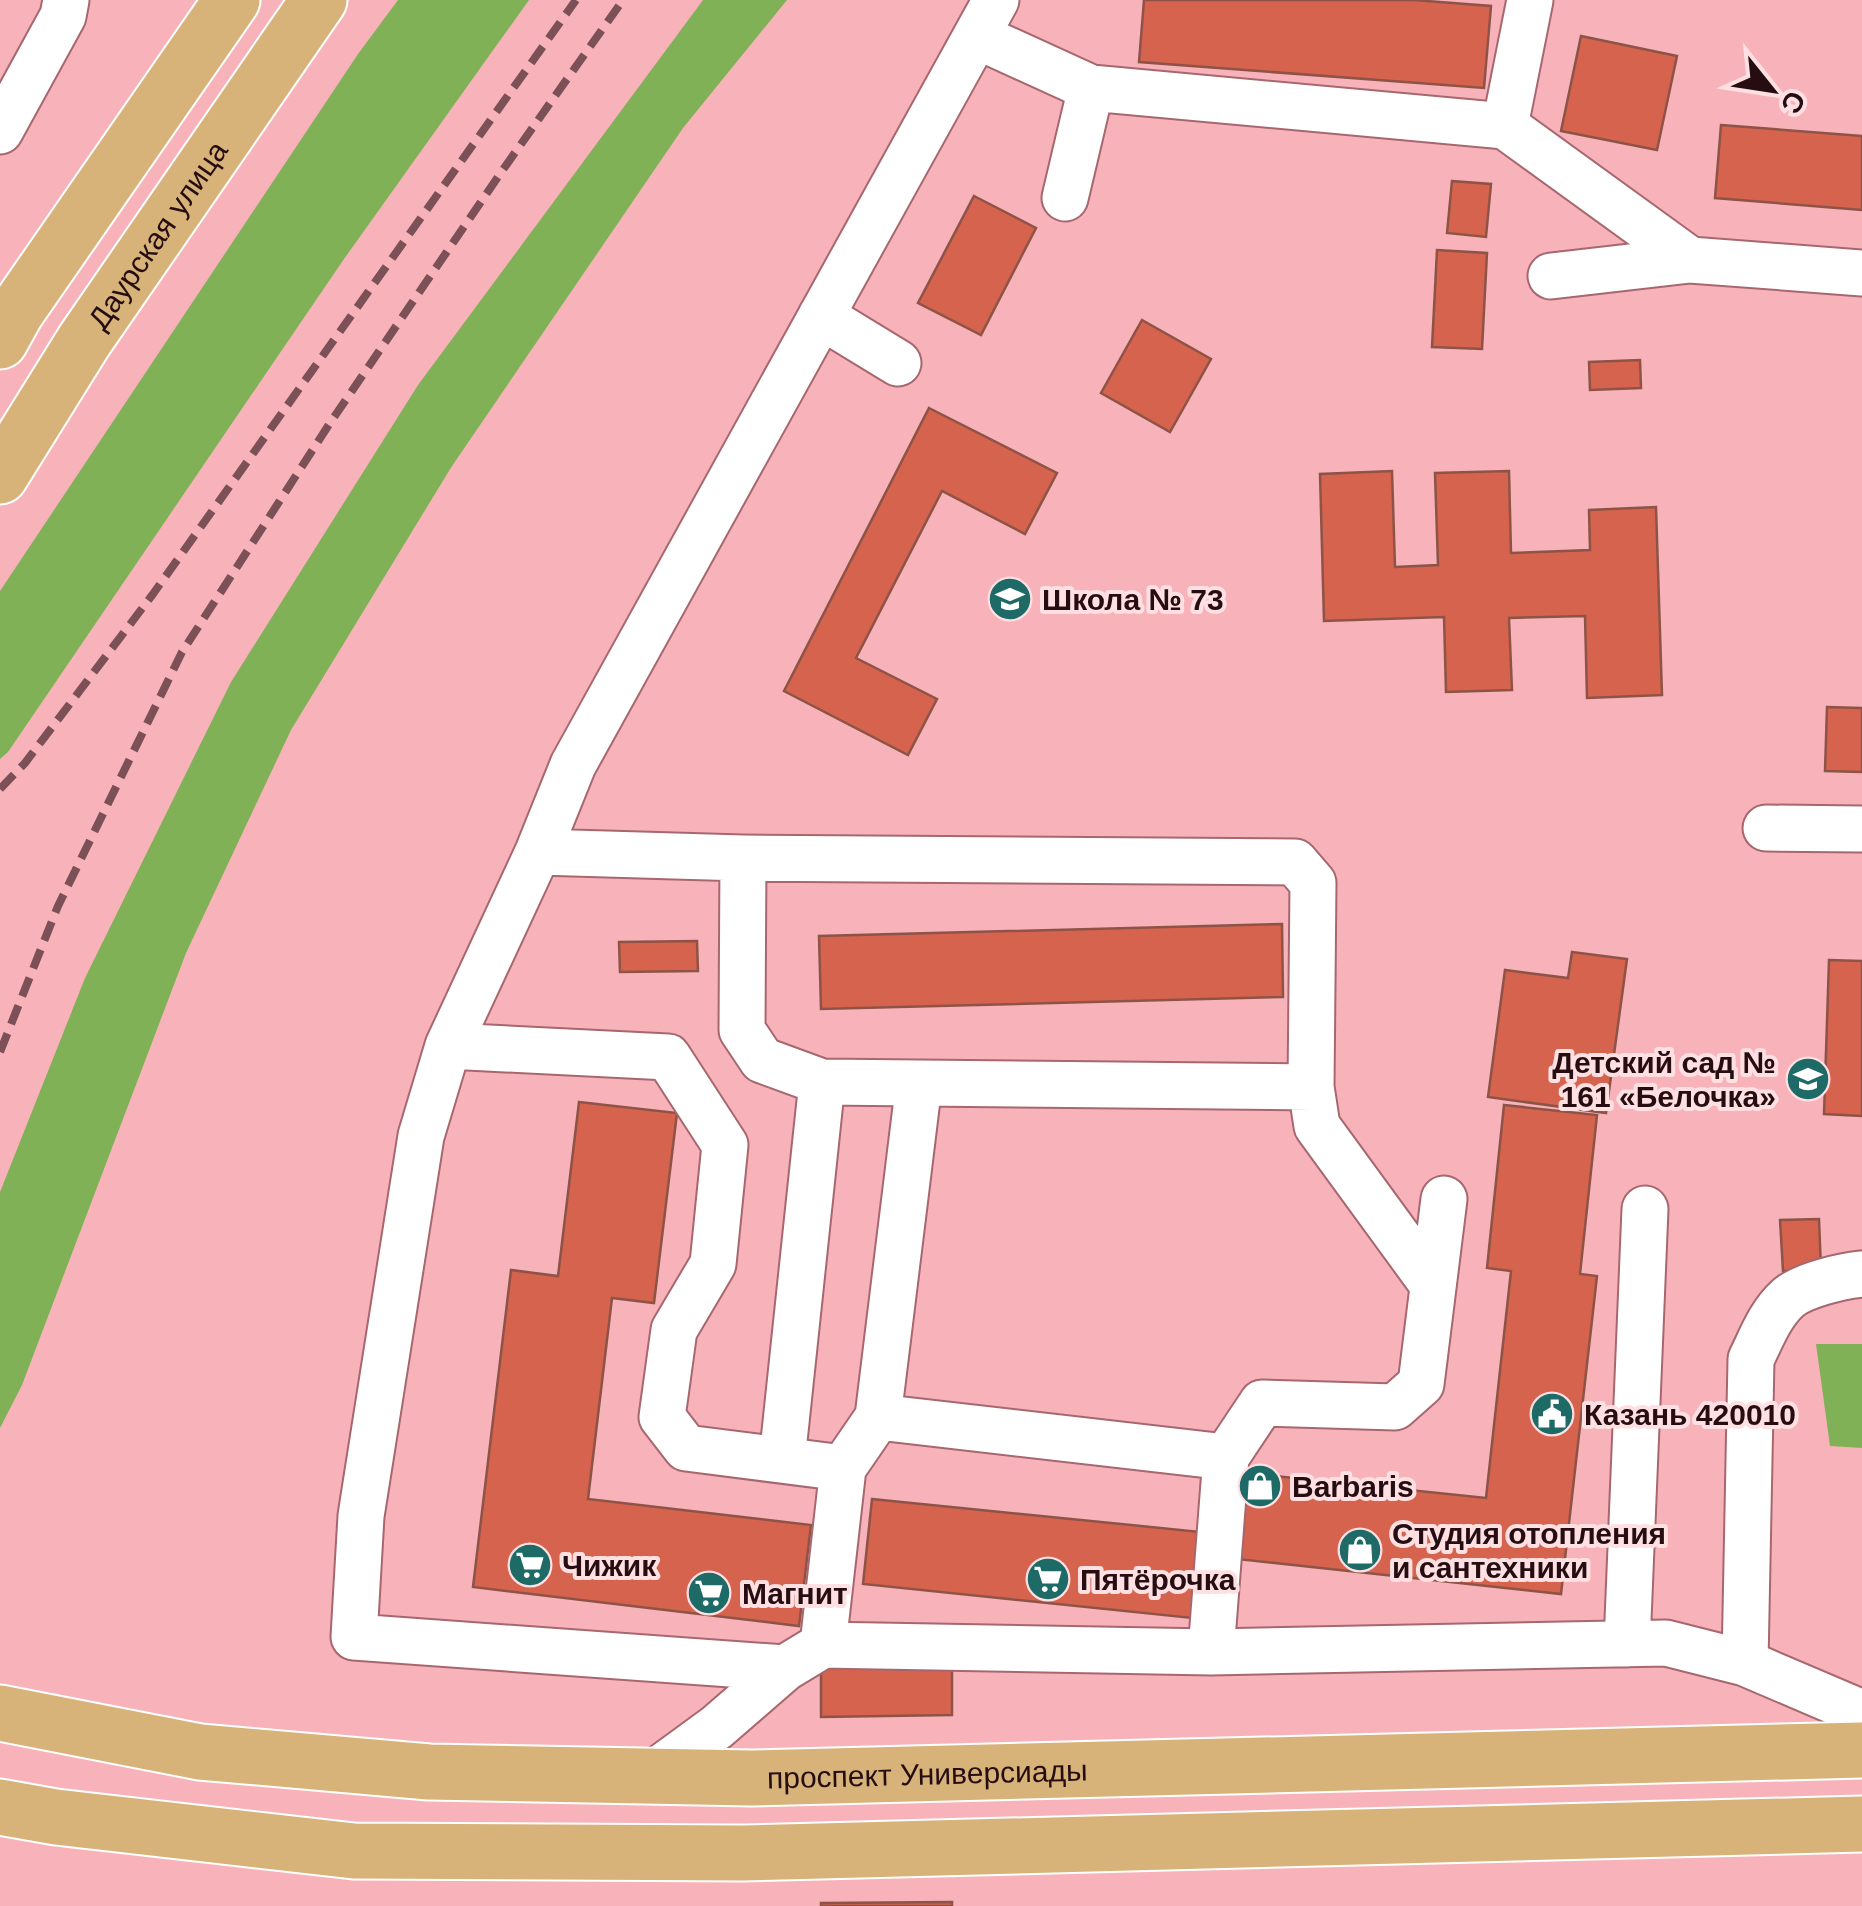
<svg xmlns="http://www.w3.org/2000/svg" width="1862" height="1906" viewBox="0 0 1862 1906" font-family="Arial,sans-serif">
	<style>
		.green { fill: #81b157 }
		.building { fill: #d6634d; stroke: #8e5347; stroke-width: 2.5 }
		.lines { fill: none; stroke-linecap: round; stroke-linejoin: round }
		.minor-casing { stroke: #a6676e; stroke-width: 49 }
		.major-casing { stroke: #fff; stroke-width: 59 }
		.minor { stroke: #fff; stroke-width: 45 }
		.major { stroke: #d7b279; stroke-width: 55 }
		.rail { stroke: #7b5056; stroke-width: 8; stroke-dasharray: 20 10; stroke-linecap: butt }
		.labels { text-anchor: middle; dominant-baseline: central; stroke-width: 8; stroke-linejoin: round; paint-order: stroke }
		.street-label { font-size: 30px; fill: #250d11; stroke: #fee0e3 }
		.poi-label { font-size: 30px; font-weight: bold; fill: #250d11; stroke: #fee0e3; text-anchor: start }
	</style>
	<rect width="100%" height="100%" fill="#f8b3ba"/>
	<path class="green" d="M398,0H529L344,259L8,752L0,759V591L358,54Z
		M703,0H787L683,128L452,466L291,730L186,953L22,1385L0,1428V1192L85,978L231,682L418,385Z
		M1816,1344H1862V1448L1830,1446Z"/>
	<path class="building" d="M1144,0H1414L1491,6L1484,88L1139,62Z
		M1581,36L1677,56L1657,150L1561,131Z
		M1721,125L1862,136V210L1715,198Z
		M1452,181L1491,184L1486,237L1447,233Z
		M974,196L1036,228L981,335L918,303Z
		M1437,250L1487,253L1482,349L1432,347Z
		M1142,320L1211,359L1170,432L1101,393Z
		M1640,360L1641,388L1590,390L1589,362Z
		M929,408L1057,473L1025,534L942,491L856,658L937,699L908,755L784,691Z
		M1392,471L1395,567L1438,565L1435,473L1509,471L1511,553L1590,550L1589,510L1656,507L1662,695L1587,698L1585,616L1509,618L1512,690L1446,692L1444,617L1324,621L1320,474Z
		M1827,707L1862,708V772L1825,771Z
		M1282,924L1283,997L821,1009L819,936Z
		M697,941L698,971L620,972L619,942Z
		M1572,952L1627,959L1606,1113L1488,1097L1505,970L1568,978Z
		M1829,960L1862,961V1116L1824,1114Z
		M579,1102L677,1113L654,1303L612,1298L588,1499L811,1525L799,1626L473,1587L511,1270L558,1276Z
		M1504,1105L1597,1115L1580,1274L1597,1276L1561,1594L1237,1559L1247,1473L1486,1498L1511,1271L1487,1268Z
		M1819,1219L1821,1270L1783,1271L1780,1220Z
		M872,1499L1201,1532L1192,1618L863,1584Z
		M952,1666V1715L821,1717V1668Z
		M952,1902V1906H821V1903Z"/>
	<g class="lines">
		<g class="minor-casing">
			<path id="minor" d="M1530,0L1505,126L1690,260L1862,273
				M977,36L1091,88L1505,126
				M0,131L63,16L66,0
				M1065,198L1091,88
				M1551,276L1690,260
				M821,316L898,363
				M1766,828L1862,829
				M538,852L743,858L1295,862L1313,883L1311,1087L1317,1126L1433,1285
				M743,858L742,1030L762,1060L822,1082L1311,1087
				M448,1046L668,1057L725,1145L713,1264L674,1330L662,1417L686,1448L843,1468
				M878,1417L919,1083
				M782,1460L822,1082
				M1627,1644L1645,1209
				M823,1645L843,1468L878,1417L1226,1457
				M1211,1652L1226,1457L1262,1403L1395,1407L1421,1384L1444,1199
				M1745,1663L1751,1359C1761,1339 1770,1314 1788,1298C1803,1285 1842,1276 1862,1274
				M785,1668L354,1637L361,1516L421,1136L448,1046L538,852L573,765L996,0
				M650,1776L717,1727L785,1668L823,1645L1211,1652L1666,1643L1745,1663L1862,1713"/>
		</g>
		<g class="major-casing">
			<g id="major">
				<path d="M0,341L16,312L232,0"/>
				<path id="s1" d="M0,476L84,341L319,0"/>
				<path id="s2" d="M0,1713L200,1752L429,1772L752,1778L1862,1750"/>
				<path d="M0,1807L56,1817L354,1851L743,1853L1862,1824"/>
			</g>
		</g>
		<use href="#minor" class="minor"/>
		<use href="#major" class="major"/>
		<path class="rail" d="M0,789L25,763L153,594L576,0
			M0,1052L58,906L182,652L330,423L502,171L623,0"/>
	</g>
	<defs>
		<g id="school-disc" transform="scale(2.25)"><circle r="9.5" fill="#1d6a67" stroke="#fee0e3"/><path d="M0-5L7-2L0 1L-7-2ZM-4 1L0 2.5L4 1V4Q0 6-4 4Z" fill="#fff"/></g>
		<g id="civic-disc" transform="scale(2.25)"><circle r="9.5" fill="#1d6a67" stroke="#fee0e3"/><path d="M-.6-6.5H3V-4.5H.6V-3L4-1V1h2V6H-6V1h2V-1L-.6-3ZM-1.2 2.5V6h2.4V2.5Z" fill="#fff"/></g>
		<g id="shop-disc" transform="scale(2.25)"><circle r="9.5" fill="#1d6a67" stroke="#fee0e3"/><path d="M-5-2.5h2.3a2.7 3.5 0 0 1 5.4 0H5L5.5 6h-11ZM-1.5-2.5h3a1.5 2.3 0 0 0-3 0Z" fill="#fff"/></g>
		<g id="supermarket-disc" transform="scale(2.25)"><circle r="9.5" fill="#1d6a67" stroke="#fee0e3"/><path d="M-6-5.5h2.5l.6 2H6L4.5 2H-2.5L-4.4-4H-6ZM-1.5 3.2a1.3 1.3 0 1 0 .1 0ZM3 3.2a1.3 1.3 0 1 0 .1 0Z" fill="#fff"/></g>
	</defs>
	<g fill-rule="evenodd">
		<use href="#school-disc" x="1010" y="599"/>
		<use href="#school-disc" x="1808" y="1079"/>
		<use href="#civic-disc" x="1552" y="1414"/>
		<use href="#shop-disc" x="1260" y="1486"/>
		<use href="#shop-disc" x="1360" y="1550"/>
		<use href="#supermarket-disc" x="530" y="1565"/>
		<use href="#supermarket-disc" x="1048" y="1579"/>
		<use href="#supermarket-disc" x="709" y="1593"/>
	</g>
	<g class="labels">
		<g class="street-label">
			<text stroke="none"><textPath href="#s1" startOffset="288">Даурская улица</textPath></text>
			<text stroke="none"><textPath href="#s2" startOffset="932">проспект Универсиады</textPath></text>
		</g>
		<g class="poi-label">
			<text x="1042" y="599">Школа № 73</text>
			<text x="1776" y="1062" text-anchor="end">Детский сад №<tspan x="1776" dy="34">161 «Белочка»</tspan></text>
			<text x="1584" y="1414">Казань 420010</text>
			<text x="1292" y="1486">Barbaris</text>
			<text x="1392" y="1533">Студия отопления<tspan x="1392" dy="34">и сантехники</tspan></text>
			<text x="562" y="1565">Чижик</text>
			<text x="1080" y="1579">Пятёрочка</text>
			<text x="742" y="1593">Магнит</text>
		</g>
	</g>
	<g transform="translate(1772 90) rotate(120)" stroke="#fee0e3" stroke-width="8" paint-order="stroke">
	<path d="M0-8L18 38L0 25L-18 38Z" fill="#250d11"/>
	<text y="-15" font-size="28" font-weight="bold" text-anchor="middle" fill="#250d11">С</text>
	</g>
</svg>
